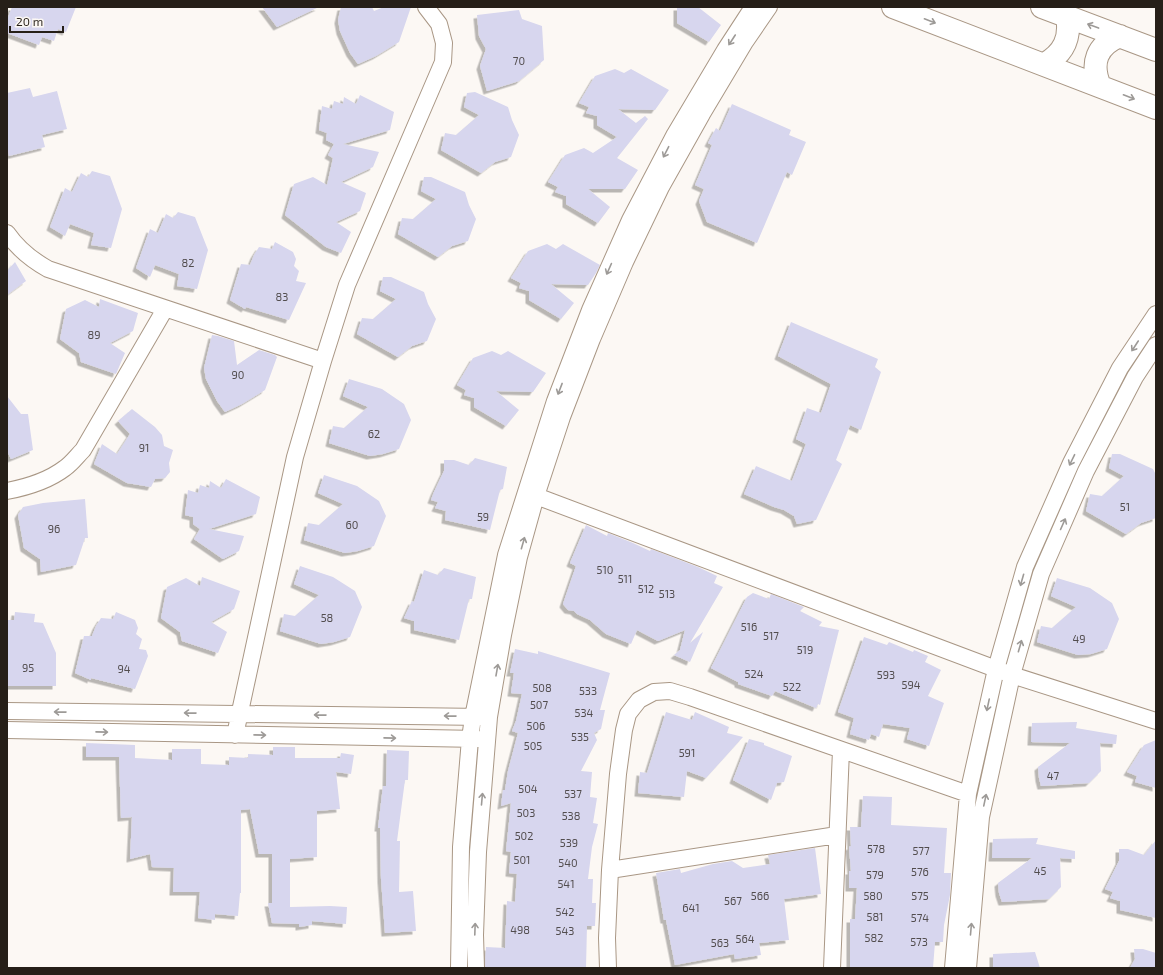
<svg xmlns="http://www.w3.org/2000/svg" width="1163" height="975" viewBox="0 0 1163 975" font-family="'Exo 2',sans-serif">
	<style>
		.building { fill: #d7d6ee; filter: url(#shadow) }
		.lines { fill: none; stroke-linecap: round; stroke-linejoin: round }
		.street-casing { stroke: #a99785; stroke-width: 18 }
		.secondary-casing { stroke: #a99785; stroke-width: 24 }
		.street { stroke: #fff; stroke-width: 16 }
		.secondary { stroke: #fff; stroke-width: 22 }
		.oneway { stroke: #9d9a97 }
		.labels { text-anchor: middle; dominant-baseline: central; stroke-width: 3.5; stroke-linejoin: round; paint-order: stroke }
		.number-label { font-size: 11px; fill: #524d4e }
	</style>
	<defs>
		<filter id="shadow"><feDropShadow dx="-3.5" dy="3.5" stdDeviation="0" flood-color="#0004"/></filter>
	</defs>
	<rect width="100%" height="100%" fill="#fcf8f4"/>
	<path class="building" d="M12,7H76L66,32L58,29L54,41L42,37L39,45L7,33V20Z
		M262,7H319L277,27Z
		M341,7H372L374,11L384,7H411L399,42L376,56L358,64L350,53L340,31L338,20Z
		M677,7H698L721,25L709,42L677,23Z
		M519,10L522,19L542,26L544,60L519,81L487,91L480,66L486,49L479,36L477,15Z
		M615,69L624,73L631,69L669,90L655,110L618,109L636,123L645,116L648,119L617,158L638,170L625,189H588L610,207L598,223L566,204V196L555,192L558,187L548,182L565,155L584,148L593,153L617,137L597,125V116L586,113L589,107L579,103L595,76Z
		M30,88L33,97L57,91L67,129L42,135L45,147L9,156L7,148V93Z
		M475,92L508,107L512,120L519,135L511,157L495,162L481,173L441,150L445,133L456,135L479,115L464,107L467,93Z
		M360,95L394,112L390,130L343,144L379,152L373,167L341,182L366,193L360,211L336,222L351,232L341,253L326,247L285,215L294,184L313,177L327,185L333,158L328,155L334,144L326,140L327,133L319,130L322,106L332,109L334,101L343,104L344,97L356,104Z
		M732,104L791,130L789,135L806,142L792,175L787,172L757,243L707,222L699,201L704,189L695,185L712,145L708,143L716,128L720,131Z
		M92,171L110,176L122,209L111,248L91,245L94,233L70,224L65,236L50,227L65,188L72,192L81,173L88,177Z
		M424,177H431L465,192L469,205L476,219L468,241L452,246L438,257L398,234L402,218L413,219L436,199L421,191Z
		M178,212L195,217L208,250L197,289L177,286L179,274L155,265L150,277L136,268L150,229L158,233L166,214L173,218Z
		M275,242L293,252L296,259L294,266L299,271L296,281L306,283L289,320L246,307L245,309L230,300L241,264L250,265L254,255L259,247L272,249Z
		M547,244L556,249L563,244L600,265L596,273L588,285L551,284L574,303L561,319L529,300V291L519,288L521,283L511,278L528,251Z
		M15,262L26,281L7,295V271Z
		M383,277H391L424,292L428,304L436,319L427,341L412,346L398,357L357,334L362,318L373,319L396,299L380,291Z
		M100,299L138,313L133,331L110,343L125,353L116,374L81,362L79,353L60,339L66,309L85,300L99,307Z
		M791,322L878,359L875,367L881,372L861,430L850,425L836,460L842,464L816,520L797,524L794,516L784,510L774,507L744,494L756,466L792,481L806,444L796,439L807,408L821,413L831,384L778,356Z
		M212,335L218,336L234,341L237,365L259,350L275,355L277,357L265,390L242,404L225,412L217,401L206,379L204,368Z
		M492,351L501,355L508,351L546,373L533,392L496,391L519,410L506,426L474,407V398L464,395L466,390L457,385L473,358Z
		M349,379L382,389L404,404L411,420L399,449L383,454L370,456L329,443L333,426L344,428L368,407L343,396Z
		M7,396L21,414H28L33,450L11,459L7,451Z
		M132,409L155,427L162,435L164,446L173,450L169,463L170,472L165,478L155,479L151,487L127,483L94,464L102,444L117,454L130,434L118,421Z
		M1112,454H1120L1153,469L1156,475V518L1141,523L1126,534L1086,511L1090,494L1102,496L1124,476L1109,468Z
		M475,458L507,467L503,489L500,490L490,530L445,520L446,511L435,508L438,502L431,500L434,492L444,471V460H454L469,465Z
		M324,475L357,486L379,501L386,516L374,546L358,551L345,553L304,540L308,523L319,525L343,504L318,493Z
		M226,479L260,497L256,514L209,529L244,536L239,551L223,559L194,539L200,529L193,524V517L185,515L188,490L198,493L200,485L209,488L210,481L221,488Z
		M85,499L88,538H85L76,565L41,572L40,559L24,548L18,515L23,507L43,503Z
		M586,525L607,536L608,533L633,543L650,551L651,549L698,567L717,576L714,583L723,587L690,643L703,632L690,662L674,655L680,650L685,630L658,641L637,630L631,644L606,634L590,620L577,614L574,611L568,610L563,604L576,566L570,563Z
		M300,566L333,577L355,591L362,607L350,637L334,642L321,644L280,631L284,614L295,616L319,595L294,584Z
		M444,568L476,577L472,599H469L459,640L414,630V621L404,618L412,601L414,602L424,570L438,575Z
		M202,577L240,591L234,609L211,622L227,632L218,653L182,641L180,632L161,618L167,587L186,578L200,586Z
		M1057,578L1090,588L1112,603L1119,619L1107,649L1091,654L1078,655L1037,642L1041,626L1052,628L1076,607L1051,596Z
		M753,593L769,599L771,594L804,607L800,611L822,622L819,626L839,630L820,705L818,704L816,708L775,691L772,696L738,684V682L711,668L747,597Z
		M15,612L35,614L34,622L43,623L56,653V686H7V620H14Z
		M116,612L135,620L138,628L136,634L142,639L139,649L146,650L148,656L135,689L91,678V680L75,673L84,636H92L96,626L101,618L113,619Z
		M864,637L887,645L889,642L913,652L914,650L928,656L925,662L941,670L928,696L944,703L929,746L907,739L910,728L883,724L879,737L871,734L869,740L850,734L854,718L838,712Z
		M515,649L538,654V651L610,673L600,710H605L601,729L594,733L597,740L581,771L592,772L590,797L597,798L593,823L598,824L592,847L588,879H593L592,903H596L595,926H587L586,968H485L486,947L505,948L507,901L515,902L517,874L509,873L511,852L506,851L511,803L501,806L503,790H505L508,771L518,733L512,731L516,721L522,694L511,693L514,673H510Z
		M666,712L692,720L695,712L729,727L727,733L743,737L706,778L687,771L684,797L638,793L640,772L647,773Z
		M1077,722L1076,728L1117,735L1116,744L1100,743L1101,771L1089,783L1041,786L1039,778L1038,767L1070,743L1031,742L1032,723Z
		M749,739L764,743V745L792,756L784,782L777,783L771,800L733,780Z
		M1156,740V788L1135,782L1137,776L1127,772L1144,745Z
		M86,743L135,745V758L172,760V749H201V764L229,765V757L248,758V754L273,755V747H295V758H340L341,753L354,755L351,774L336,772L340,809L317,811V857L290,859V907L330,906L347,907L346,924L312,921V925L299,927V924L272,923L268,903H272V854H259L250,809L241,810V893H240L238,916L215,914V920L198,918L200,892H173L174,868L152,867L150,854L130,859L132,817L121,818L119,757H86Z
		M387,750L409,751L408,780H405L397,841H400L399,892L413,891L416,931L385,933L381,879L380,828H378L383,786H386Z
		M863,796L892,797L891,825L947,828L944,873H951L950,895L944,925L943,942H935L933,968H850V919H855L857,888H849V871H851L849,847L851,846L850,827H861Z
		M1038,838L1036,844L1075,851V859L1060,858L1061,887L1049,899L1002,902L999,893L998,883L1032,858H992L993,839Z
		M1156,840V918L1120,910V901L1110,898L1113,892L1105,889L1119,861V849H1128L1144,855Z
		M815,848L821,894L784,899L789,940L759,943L761,955L735,959L734,954L675,965L666,920H664L656,873L680,869L681,873L713,864L732,861L743,868L770,864L768,855Z
		M1134,949H1143L1156,953V968H1130L1135,959Z
		M1035,952L1040,968H993V954Z"/>
	<g class="lines">
		<g class="street-casing">
			<path id="street" d="M7,233C18,249 32,260 48,269L323,361
				M7,491C28,487 48,481 65,468C72,463 77,456 83,450L165,309
				M536,496L1012,675L1156,721
				M7,711L484,717
				M7,730L479,739
				M235,735L295,457L323,361L347,285L443,62L444,43L439,24L426,7
				M610,870L837,835
				M459,968L461,847L470,739L473,717L506,555L555,401L590,310L630,220L675,134L725,50L753,7
				M476,968L475,935L478,852L489,717L503,635L519,557L536,496L562,417L592,339L625,262L661,187L702,114L745,42L769,7
				M608,968L607,938L610,870L618,774L624,730L628,714L639,700L654,692L670,691L690,697L968,794
				M832,968L841,750
				M953,968L968,794L996,669L1025,567L1071,463L1120,368L1156,314
				M968,968L981,817L1012,675L1041,574L1086,471L1135,377L1156,345"/>
		</g>
		<g class="secondary-casing">
			<path id="secondary" d="M893,7L1156,108
				M1042,7L1156,50
				M1045,64C1064,53 1071,38 1067,16
				M1100,86C1090,63 1097,45 1120,36"/>
		</g>
		<use href="#street" class="street"/>
		<use href="#secondary" class="secondary"/>
	</g>
	<defs><path id="oneway-shaft" d="M-6 0H5M1.5-3L5.5 0L1.5 3" fill="none" stroke-width="1.6" stroke-linecap="round" stroke-linejoin="round"/></defs>
	<g class="oneway">
		<use href="#oneway-shaft" transform="translate(930 21) rotate(21)"/>
		<use href="#oneway-shaft" transform="translate(1093 26) rotate(-160)"/>
		<use href="#oneway-shaft" transform="translate(732 40) rotate(123)"/>
		<use href="#oneway-shaft" transform="translate(1129 97) rotate(21)"/>
		<use href="#oneway-shaft" transform="translate(666 152) rotate(117)"/>
		<use href="#oneway-shaft" transform="translate(609 269) rotate(114)"/>
		<use href="#oneway-shaft" transform="translate(1135 346) rotate(123)"/>
		<use href="#oneway-shaft" transform="translate(560 389) rotate(111)"/>
		<use href="#oneway-shaft" transform="translate(1072 460) rotate(116)"/>
		<use href="#oneway-shaft" transform="translate(1063 524) rotate(-66)"/>
		<use href="#oneway-shaft" transform="translate(523 543) rotate(-74)"/>
		<use href="#oneway-shaft" transform="translate(1022 580) rotate(106)"/>
		<use href="#oneway-shaft" transform="translate(1020 646) rotate(-74)"/>
		<use href="#oneway-shaft" transform="translate(497 670) rotate(-80)"/>
		<use href="#oneway-shaft" transform="translate(988 705) rotate(102)"/>
		<use href="#oneway-shaft" transform="translate(60 712) rotate(-179)"/>
		<use href="#oneway-shaft" transform="translate(190 713) rotate(-179)"/>
		<use href="#oneway-shaft" transform="translate(320 715) rotate(-179)"/>
		<use href="#oneway-shaft" transform="translate(450 716) rotate(-179)"/>
		<use href="#oneway-shaft" transform="translate(102 732) rotate(1)"/>
		<use href="#oneway-shaft" transform="translate(260 735) rotate(1)"/>
		<use href="#oneway-shaft" transform="translate(390 738) rotate(1)"/>
		<use href="#oneway-shaft" transform="translate(482 799) rotate(-85)"/>
		<use href="#oneway-shaft" transform="translate(985 800) rotate(-78)"/>
		<use href="#oneway-shaft" transform="translate(475 929) rotate(-88)"/>
		<use href="#oneway-shaft" transform="translate(971 929) rotate(-85)"/>
	</g>
	<g class="labels">
		<g class="number-label">
			<text x="519" y="60">70</text>
			<text x="188" y="262">82</text>
			<text x="282" y="296">83</text>
			<text x="94" y="334">89</text>
			<text x="238" y="374">90</text>
			<text x="374" y="433">62</text>
			<text x="144" y="447">91</text>
			<text x="1125" y="506">51</text>
			<text x="483" y="516">59</text>
			<text x="352" y="524">60</text>
			<text x="54" y="528">96</text>
			<text x="605" y="569">510</text>
			<text x="625" y="578">511</text>
			<text x="646" y="588">512</text>
			<text x="667" y="593">513</text>
			<text x="327" y="617">58</text>
			<text x="749" y="626">516</text>
			<text x="771" y="635">517</text>
			<text x="1079" y="638">49</text>
			<text x="805" y="649">519</text>
			<text x="28" y="667">95</text>
			<text x="124" y="668">94</text>
			<text x="754" y="673">524</text>
			<text x="886" y="674">593</text>
			<text x="911" y="684">594</text>
			<text x="792" y="686">522</text>
			<text x="542" y="687">508</text>
			<text x="588" y="690">533</text>
			<text x="539" y="704">507</text>
			<text x="584" y="712">534</text>
			<text x="536" y="725">506</text>
			<text x="580" y="736">535</text>
			<text x="533" y="745">505</text>
			<text x="687" y="752">591</text>
			<text x="1053" y="775">47</text>
			<text x="528" y="788">504</text>
			<text x="573" y="793">537</text>
			<text x="526" y="812">503</text>
			<text x="571" y="815">538</text>
			<text x="524" y="835">502</text>
			<text x="569" y="842">539</text>
			<text x="876" y="848">578</text>
			<text x="921" y="850">577</text>
			<text x="522" y="859">501</text>
			<text x="568" y="862">540</text>
			<text x="1040" y="870">45</text>
			<text x="920" y="871">576</text>
			<text x="875" y="874">579</text>
			<text x="566" y="883">541</text>
			<text x="760" y="895">566</text>
			<text x="873" y="895">580</text>
			<text x="920" y="895">575</text>
			<text x="733" y="900">567</text>
			<text x="691" y="907">641</text>
			<text x="565" y="911">542</text>
			<text x="875" y="916">581</text>
			<text x="920" y="917">574</text>
			<text x="520" y="929">498</text>
			<text x="565" y="930">543</text>
			<text x="874" y="937">582</text>
			<text x="745" y="938">564</text>
			<text x="919" y="941">573</text>
			<text x="720" y="942">563</text>
		</g>
	</g>
	<rect width="1163" height="975" fill="none" stroke="#261f18" stroke-width="16"/>
	<path d="M10 26v6h53v-6" fill="none" stroke="#261f18" stroke-width="2"/>
	<text x="16" y="26" font-size="12" fill="#261f18" stroke="#fcf8f4" stroke-width="3" paint-order="stroke">20 m</text>
</svg>
